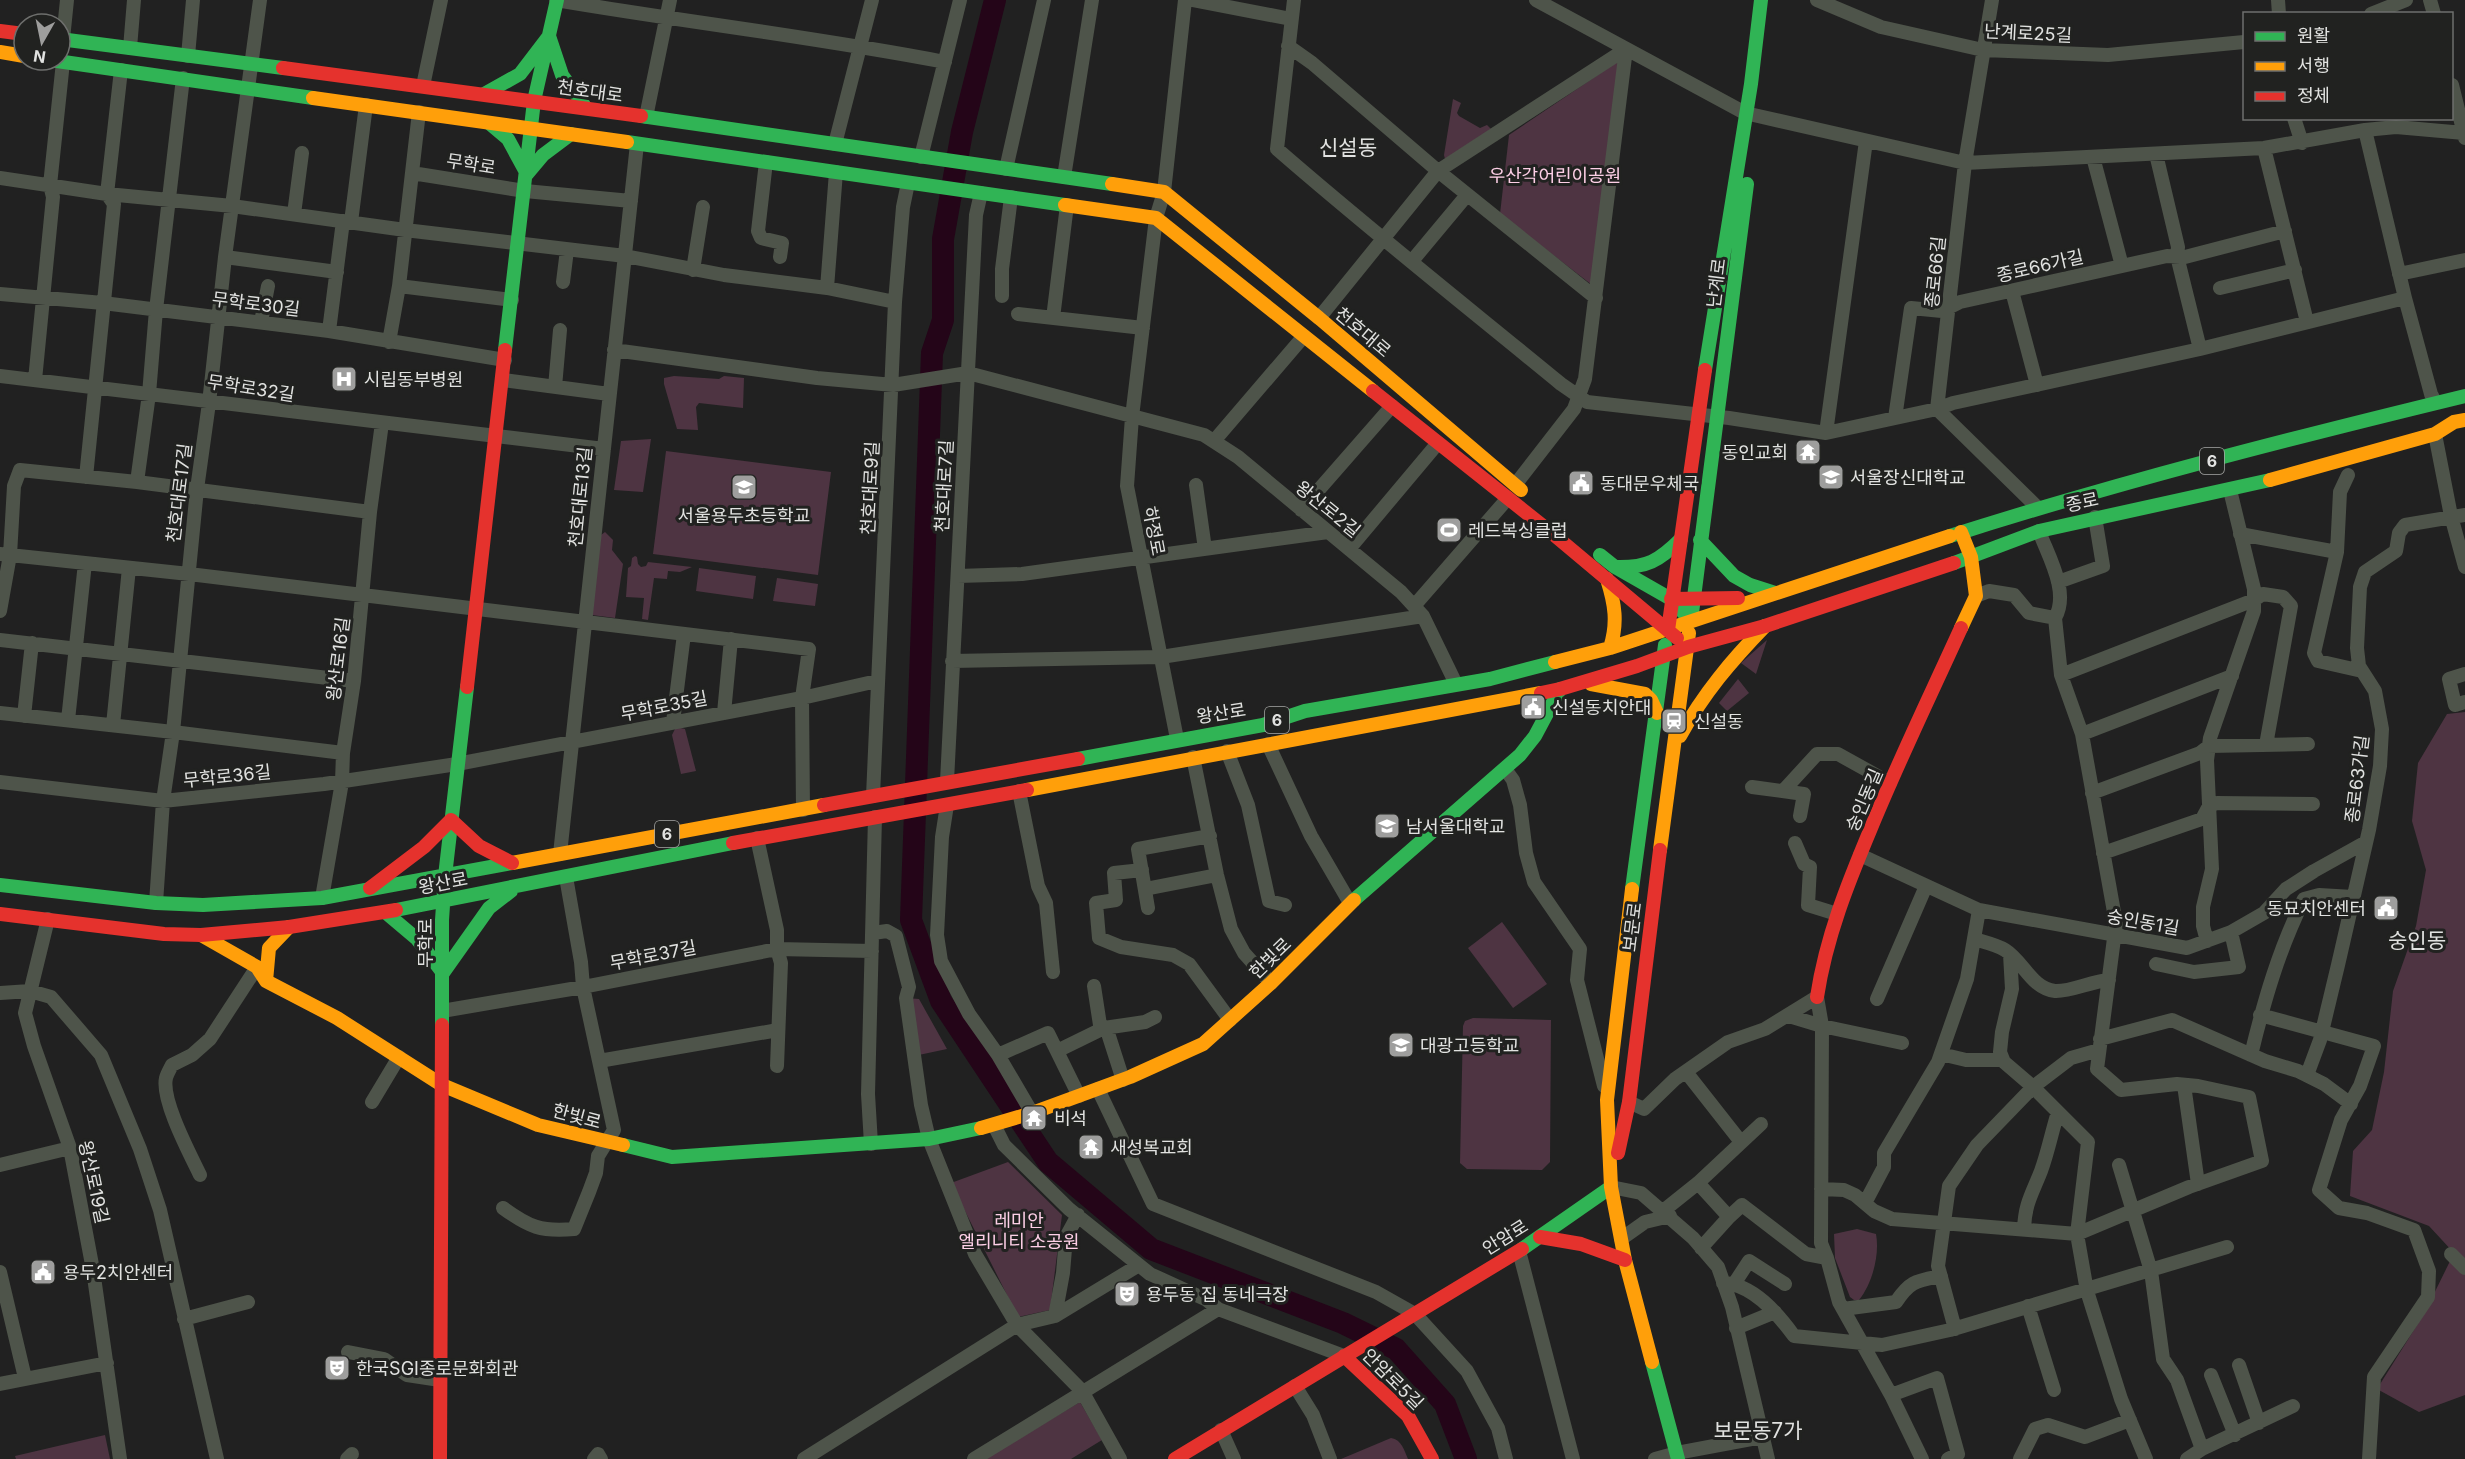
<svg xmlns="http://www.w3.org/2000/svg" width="2465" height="1459" viewBox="0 0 2465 1459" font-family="Inter,'Noto Sans KR',sans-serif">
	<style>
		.green { fill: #4e3442 }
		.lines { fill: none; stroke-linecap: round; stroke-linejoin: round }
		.river { stroke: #240518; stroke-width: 22 }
		.street { stroke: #4e544a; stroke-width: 14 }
		.fast { stroke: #30b455; stroke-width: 14 }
		.slow { stroke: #ff9f0a; stroke-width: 14 }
		.jam { stroke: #e5322d; stroke-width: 14 }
		.labels { text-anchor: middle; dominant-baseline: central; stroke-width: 6; stroke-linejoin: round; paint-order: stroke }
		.shield { fill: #212220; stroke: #a7a8a6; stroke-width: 1.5 }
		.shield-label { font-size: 16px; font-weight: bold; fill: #e1e2e0 }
		.street-label { font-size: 18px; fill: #e1e2e0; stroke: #212220 }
		.park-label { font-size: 18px; fill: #fdcfe6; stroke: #212220 }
		.poi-label { font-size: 18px; fill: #e1e2e0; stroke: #212220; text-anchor: start }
		.quarter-label { font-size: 21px; fill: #e1e2e0; stroke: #212220 }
	</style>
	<rect width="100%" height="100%" fill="#212121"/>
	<path class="green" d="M1620,60L1592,285L1500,214L1509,135Z
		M1453,99L1461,103L1457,113L1459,116L1480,128L1487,125L1491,129L1445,159L1444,155Z
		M674,376L719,379L724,376L744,378L743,408L699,403L696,407L698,430L677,429L664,384V378Z
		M651,439L643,492L614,490L621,441Z
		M666,451L831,472L818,575L653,554Z
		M605,532L613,540L612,550L623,564L615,618L592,615L601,535Z
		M635,556L637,557L638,564L641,567L646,566L648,562L692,567L680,572L668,571L667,579L654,578L648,620L642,619L644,598L626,597L628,568L631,566L632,558Z
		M699,568L756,576L753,599L696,591Z
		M777,578L818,584L815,606L773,601Z
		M1767,640L1756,674L1741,663Z
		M1738,679L1749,693L1727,711L1719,703Z
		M2465,712V1395L2419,1412L2377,1389L2424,1314L2454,1253L2429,1226L2350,1196L2353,1151L2372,1130L2384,1072L2393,991L2416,926L2426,870L2412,821L2418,763L2447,714Z
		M676,727L685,729L696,771L681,774L672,735Z
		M1502,922L1547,984L1513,1008L1468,948Z
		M906,998L919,999L947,1049L914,1056Z
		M1473,1018L1551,1020L1550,1162L1542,1170L1467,1169L1460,1163L1463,1026L1465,1021Z
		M1008,1162L1062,1215L1050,1310L1018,1317L951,1183Z
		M1857,1229L1876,1234C1880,1255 1872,1284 1859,1300H1854L1850,1297L1835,1258L1834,1234Z
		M1080,1402L1102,1440L1071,1459H985Z
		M105,1435L110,1459H16L15,1456Z
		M1391,1438C1402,1440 1404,1450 1408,1459H1341Z"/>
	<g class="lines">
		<path class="river" d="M995,0L962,132L943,239V320L932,353L911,920L941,1001L1048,1162L1151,1249L1343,1323L1396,1349L1445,1404L1466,1459"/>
		<path class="street" d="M556,0C685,22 816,37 945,62
			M1192,0L1291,19
			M1294,0L1277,149C1370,230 1466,306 1561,384L1587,402L1729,418L1826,433L1937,409L1953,403L2200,349L2405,298
			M1536,0L1745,113L1965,163L2264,148L2365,130L2396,127L2464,133
			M1817,0L1881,27L1983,50L2108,55L2244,42
			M1992,0L1965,163L1937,409L2038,508
			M2278,0L2279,14
			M2430,0L2434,14
			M2371,14L2406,0
			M63,39L67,0
			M1288,46L1312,63L1438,171L1596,298
			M130,48L134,0
			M188,56L193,0
			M2452,85L2465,138
			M423,86L441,0
			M646,117L670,0
			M2294,118L2302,143
			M2365,130L2405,298L2431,394L2435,402
			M835,144L872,0
			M2264,148L2307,322
			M2156,154L2178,247L2177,256L2200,349
			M921,157L960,0
			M2093,157L2122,266
			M766,162L758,231L761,238L782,243L780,257
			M1006,169L1044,0
			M412,173L525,191L631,201
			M1064,177L1092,0
			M0,178L107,194L232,206L405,230L625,256L724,275L827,288L895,302
			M294,214L302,153
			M351,222L366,105
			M225,257L337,272
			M1412,261L1467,195
			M693,270L703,207
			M2399,274L2465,260
			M563,282L567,250
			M399,286L512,300
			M827,288L836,172
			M2220,288L2295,270
			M2012,291L2037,385
			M0,294L103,303L329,331L505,360
			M1002,296V269L1011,197
			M1018,314L1143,328
			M1053,318L1067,205
			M1319,318L1438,171L1626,49
			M261,322L268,286
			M329,331L343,221
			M389,342L399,286L419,112
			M614,350L817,378L893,385L968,373L1204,435L1238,457L1401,592L1423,616L1456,684
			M0,376L604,449
			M35,380L53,197L50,185L63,62
			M503,380L609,394
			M555,387L560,330
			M1895,418L1911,308L1942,311L1960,302L2167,256L2185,257L2285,231
			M1826,433L1866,141
			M2435,434L2451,516L2465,567
			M1214,441L1304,336
			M2348,475L2340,492L2337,552L2314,653L2318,661L2362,671
			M86,477L114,204L107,194L121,70
			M137,482L149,394L156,310L183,78
			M1196,485L1205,549
			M1515,485L1574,409L1585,379L1626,49
			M1301,510L1392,406
			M2240,534L2337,552
			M1349,549L1438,443
			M0,554L189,574L809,649L802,698L803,810
			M958,576L1022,574L1328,532
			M2058,582L2103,566L2095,517
			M1976,596L1989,591L2014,595L2029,613L2055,618
			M1414,606L1508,498
			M0,611L10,555L14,486L20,470L137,482L370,512
			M0,640L354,681
			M952,661L1161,657L1423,616
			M2465,674L2449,679L2455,705L2465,702
			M2061,675L2254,600L2263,594L2283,597L2291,606L2266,745
			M0,713L173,732L343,753
			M724,713L731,639
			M24,716L32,643
			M68,720L85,563
			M673,722L684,634
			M113,725L129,568
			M2082,734L2232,676
			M1177,739L1127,486L1132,417L1156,218L1164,192L1185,0
			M1268,744L1311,836L1350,903
			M1227,751L1248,805L1269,901L1285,905
			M1193,757L1217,875L1231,929L1244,953L1271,983
			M1505,769L1513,780L1520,805L1526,853L1534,882L1580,949L1577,980L1604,1086
			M947,781L976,215L981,193
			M0,782L163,801L324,784L457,764L802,698L877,681
			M1752,787L1804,794L1800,816
			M1784,790L1817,754H1838L1890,783
			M1019,791L1038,886L1046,903L1053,972
			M2092,793L2200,753L2209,746L2308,744
			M873,796L895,302L903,207L908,183
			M947,805L942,837L937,935L941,961L969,1014L998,1055L1032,1113
			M757,838L777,930V949L781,963L777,1066
			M1795,843L1804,864L1810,867L1808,905L1837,914
			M2103,853L2202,819L2209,806L2217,803L2313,804
			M560,854L637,144
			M1860,855L1979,910L2187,948L2231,932L2264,913L2286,889L2314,871L2366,842
			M1142,870L1114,873L1116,900L1096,903L1099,938L1121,947L1173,955L1189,964L1230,1020
			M1145,889L1217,875
			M322,898L342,782L343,753L354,681L370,512L382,423
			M156,903L163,801L173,732L197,489L209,403L225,257L260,0
			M1148,908L1138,849L1210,836
			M48,919L25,1013L34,1046L70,1148L93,1270L120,1459
			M873,933L887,931L896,936L909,987L906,998L921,1105L929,1139L975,1254L1017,1325L1082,1391L1120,1459
			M1974,939C1984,942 1997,945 2005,950C2023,961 2032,989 2055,991C2070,992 2092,981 2109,980
			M2207,941L2203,926V907L2212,869L2207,760L2210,738L2254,611V589L2230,490
			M2010,954L2012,989L2002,1032L2000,1052L2004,1062L2033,1087L2088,1142L2077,1234L2087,1291L2121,1399L2146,1459
			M2156,964L2194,972L2239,967L2231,932
			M1094,986L1100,1025L1107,1030L1123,1080
			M0,993L30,991L51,997L101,1055L140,1149L160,1210L217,1459
			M1877,999L1926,886
			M442,1011L583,987L777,949L872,951
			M2260,1015L2374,1046L2360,1086L2341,1120L2319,1190L2339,1208L2367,1213L2414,1230L2429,1271L2428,1297L2374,1377L2369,1459
			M1789,1016L1822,1026L1902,1043
			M2100,1039L2172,1020L2265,1061L2298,1071L2324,1084L2351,1104
			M1057,1051L1104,1028L1145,1022L1155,1017
			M1941,1054L1966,1060H2003
			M998,1055L1048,1033L1079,1096
			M2251,1055C2264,1001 2279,949 2304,899L2319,895L2353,897
			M599,1061L778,1030
			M1686,1072L1741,1142
			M2307,1075L2320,1040L2338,965L2369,830L2380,766L2382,729L2375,691L2359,666L2357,648L2360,587L2365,572L2396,551L2399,533L2405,525L2465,515
			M2184,1085L2198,1184
			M1098,1089L1153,1204L1376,1292L1415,1314L1467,1371L1498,1428L1506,1459
			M372,1102L399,1057
			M1629,1102L1644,1109L1675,1079L1728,1042L1765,1029L1817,997L1822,1026L1821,1243L1827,1258L1839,1302L1891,1395L1922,1459
			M994,1125L1004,1145L1069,1209L1150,1274L1207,1300L1218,1309L1344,1356
			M871,1144L868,1094L875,817
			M0,1165L70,1148
			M2119,1165L2151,1271L2163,1359L2177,1380L2202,1449
			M200,1175C190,1154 161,1100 166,1078C167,1074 170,1069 172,1065L192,1055L210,1039L257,967
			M1698,1183L1729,1217L1742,1205L1806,1254L1827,1258
			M1611,1187L1641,1193L1693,1238L1718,1267L1732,1307L1768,1459
			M1821,1189L1844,1190L1855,1195L1874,1211L1892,1219L2077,1234L2189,1187L2262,1161L2249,1097L2198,1086L2177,1084L2121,1090L2097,1069L2116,923L2082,734L2061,675L2055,618C2070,592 2048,556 2039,531
			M1865,1203L1884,1167V1153L1938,1062L1967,979L1979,910
			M503,1208C529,1227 541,1232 574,1229L589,1192L596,1173L598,1156L614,1130L583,987L581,962L566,877
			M1663,1211L1698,1183L1761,1124
			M2024,1229C2025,1203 2032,1194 2041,1171C2048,1152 2052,1131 2058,1112
			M1621,1239L1645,1222L1670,1216
			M1701,1248L1729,1217
			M1519,1251L1573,1459
			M2451,1254L2465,1268
			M0,1272L25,1378
			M1723,1283C1753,1284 1778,1314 1794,1336L1882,1345L1950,1330L2227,1247
			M1734,1284L1749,1261L1785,1284
			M2028,1306L2054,1390
			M1843,1309L1896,1302C1910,1281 1916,1281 1941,1276
			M1055,1316L1063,1273L1066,1237L1078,1215
			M184,1319L248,1302
			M1736,1328L1775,1312
			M1955,1329L1938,1266L1949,1186L1977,1145L2033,1087L2071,1058L2099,1050
			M348,1352L384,1359L407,1375L440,1380
			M2239,1365L2259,1423
			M2211,1375L2235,1435
			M0,1384L107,1363
			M1295,1386L1313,1415L1330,1459
			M1891,1395L1937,1378L1958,1454L1948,1459
			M1221,1430L1234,1459
			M347,1459L352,1454
			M594,1459L598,1454L601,1459
			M804,1459L1017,1325L1055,1316L1139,1265
			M974,1459L1218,1309
			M1655,1459L1677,1453L1762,1437
			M2020,1459L2035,1429L2048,1425L2085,1437L2130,1420
			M2187,1459L2202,1449L2293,1406"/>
		<path class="fast" d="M549,36L562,75L586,108
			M60,39L283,68
			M50,60L313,98
			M484,94L520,74L549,36
			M641,116L1112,184
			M489,123L508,139L527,174L543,155L571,134
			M627,142L1065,205
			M505,350L534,101L557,0
			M1705,370L1751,84L1761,0
			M1950,536C2119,482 2292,438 2465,396
			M1700,540L1734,576L1750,585L1775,593
			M1600,555L1615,567L1671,599L1691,621
			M1954,563L2039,531L2270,480
			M1615,567C1647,568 1659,561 1681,539
			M1692,613L1747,184
			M1078,759L1263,725L1305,711L1490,679L1555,662
			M0,885L156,903L203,905L322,898L512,863
			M1632,889L1665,645
			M1354,900L1520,755L1535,736L1560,689
			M396,910L733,843
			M385,912L417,939L443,973L489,908L511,891
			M442,1025V920L445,876L467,687
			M623,1145L672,1157L929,1139L981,1128
			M1522,1249L1611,1187
			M1652,1362L1678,1459"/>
		<path class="slow" d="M0,52L24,56
			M313,98L627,142
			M1112,184L1164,192L1319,318L1521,490
			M1065,205L1156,218L1373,391
			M2270,480L2435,434L2454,422L2465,420
			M1961,532L1971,557L1976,596L1961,628
			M1607,579C1615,604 1618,623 1610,648
			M1555,662L1610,648L1950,536
			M1591,684L1645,694L1651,700L1657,713
			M1680,736C1704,693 1731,661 1765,626
			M1027,790L1541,693
			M1660,850L1689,633
			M512,863L824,805
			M1632,889L1607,1100L1611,1187L1625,1260L1652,1362
			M201,935L257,967L266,981L337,1018L442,1085L538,1125L623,1145
			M266,981L269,948L289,927
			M981,1128L1032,1113L1130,1077L1203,1044L1271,983L1354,900"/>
		<path class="jam" d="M0,31L24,34
			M283,68L641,116
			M1373,391L1553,534L1677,638
			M1671,599L1738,598
			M1668,630L1705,370
			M467,687L505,350
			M1541,693L1560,689L1637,666L1688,647L1765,626L1954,563
			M824,805L1078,759
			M733,843L1027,790
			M370,888L424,847L451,820L479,846L512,863
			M0,914L164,934L201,935L289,927L396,910
			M1817,997C1826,937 1848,883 1871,828C1899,760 1931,694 1961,628
			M1618,1153L1629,1102L1660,850
			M1540,1237L1581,1244L1625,1260
			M1344,1356L1408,1416L1432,1459
			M440,1459L442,1025
			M1175,1459L1522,1249"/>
	</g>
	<defs>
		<g id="hospital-square" transform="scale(1.35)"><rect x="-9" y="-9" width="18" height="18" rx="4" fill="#9e9e9d" stroke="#212220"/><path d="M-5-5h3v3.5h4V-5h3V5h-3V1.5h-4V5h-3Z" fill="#fff"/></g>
		<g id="temple-square" transform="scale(1.35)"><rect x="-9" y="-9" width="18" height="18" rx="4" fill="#9e9e9d" stroke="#212220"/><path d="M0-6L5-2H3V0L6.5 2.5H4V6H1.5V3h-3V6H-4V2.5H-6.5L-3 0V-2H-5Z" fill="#fff"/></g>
		<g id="university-square" transform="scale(1.35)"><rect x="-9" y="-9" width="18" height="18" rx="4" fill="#9e9e9d" stroke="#212220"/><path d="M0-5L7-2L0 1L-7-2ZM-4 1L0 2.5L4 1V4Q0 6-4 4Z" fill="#fff"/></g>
		<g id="civic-square" transform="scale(1.35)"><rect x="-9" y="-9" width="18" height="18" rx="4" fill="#9e9e9d" stroke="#212220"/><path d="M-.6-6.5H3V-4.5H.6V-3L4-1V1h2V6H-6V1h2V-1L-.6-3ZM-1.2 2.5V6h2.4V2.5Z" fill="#fff"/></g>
		<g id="school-square" transform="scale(1.35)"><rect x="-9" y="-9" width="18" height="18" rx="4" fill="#9e9e9d" stroke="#212220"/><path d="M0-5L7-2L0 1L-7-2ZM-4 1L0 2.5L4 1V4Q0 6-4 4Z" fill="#fff"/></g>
		<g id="stadium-square" transform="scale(1.35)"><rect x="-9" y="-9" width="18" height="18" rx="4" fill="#9e9e9d" stroke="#212220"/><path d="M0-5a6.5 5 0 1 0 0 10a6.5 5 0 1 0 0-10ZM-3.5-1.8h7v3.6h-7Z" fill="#fff"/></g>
		<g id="station-square" transform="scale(1.35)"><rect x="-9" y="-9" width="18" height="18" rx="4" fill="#9e9e9d" stroke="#212220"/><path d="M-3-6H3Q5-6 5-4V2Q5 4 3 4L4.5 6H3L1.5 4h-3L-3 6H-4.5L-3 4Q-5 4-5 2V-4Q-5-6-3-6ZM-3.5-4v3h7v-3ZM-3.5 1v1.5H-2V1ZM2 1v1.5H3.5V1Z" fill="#fff"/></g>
		<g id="theatre-square" transform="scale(1.35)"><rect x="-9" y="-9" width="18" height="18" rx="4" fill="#9e9e9d" stroke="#212220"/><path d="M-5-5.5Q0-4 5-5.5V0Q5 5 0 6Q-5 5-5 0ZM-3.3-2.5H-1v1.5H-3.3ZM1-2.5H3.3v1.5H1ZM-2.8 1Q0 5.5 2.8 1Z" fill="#fff"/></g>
	</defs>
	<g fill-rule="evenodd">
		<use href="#hospital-square" x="344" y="379"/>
		<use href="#temple-square" x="1808" y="452"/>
		<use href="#university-square" x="1831" y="477"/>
		<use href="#civic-square" x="1581" y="483"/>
		<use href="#school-square" x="744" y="487"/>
		<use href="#stadium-square" x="1449" y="530"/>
		<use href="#civic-square" x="1533" y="707"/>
		<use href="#station-square" x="1674" y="721"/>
		<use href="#university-square" x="1387" y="826"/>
		<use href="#civic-square" x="2386" y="908"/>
		<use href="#school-square" x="1401" y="1045"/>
		<use href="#temple-square" x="1034" y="1118"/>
		<use href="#temple-square" x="1091" y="1147"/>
		<use href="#civic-square" x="43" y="1272"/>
		<use href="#theatre-square" x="1127" y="1294"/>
		<use href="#theatre-square" x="337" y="1368"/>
	</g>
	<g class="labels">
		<g class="shield">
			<rect x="2200" y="448" width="24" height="26" rx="4.5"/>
			<rect x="1265" y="707" width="24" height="26" rx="4.5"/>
			<rect x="655" y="821" width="24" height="26" rx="4.5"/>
		</g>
		<g class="shield-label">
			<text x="2212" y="461">6</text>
			<text x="1277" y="720">6</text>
			<text x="667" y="834">6</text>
		</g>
		<g class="street-label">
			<text transform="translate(2028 33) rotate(3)">난계로25길</text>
			<text transform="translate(590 91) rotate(8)">천호대로</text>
			<text transform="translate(471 164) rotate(9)">무학로</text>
			<text transform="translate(2040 266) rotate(-13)">종로66가길</text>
			<text transform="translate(1935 272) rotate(-84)">종로66길</text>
			<text transform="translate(1716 283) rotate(-83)">난계로</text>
			<text transform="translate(256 304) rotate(7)">무학로30길</text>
			<text transform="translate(1363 332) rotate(40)">천호대로</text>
			<text transform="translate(251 388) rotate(9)">무학로32길</text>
			<text transform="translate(944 486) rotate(-87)">천호대로7길</text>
			<text transform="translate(870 488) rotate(-87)">천호대로9길</text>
			<text transform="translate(179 493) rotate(-83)">천호대로17길</text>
			<text transform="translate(580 497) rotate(-84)">천호대로13길</text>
			<text transform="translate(2082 502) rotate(-12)">종로</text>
			<text transform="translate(1328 509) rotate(39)">왕산로2길</text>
			<text transform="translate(1154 531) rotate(79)">하정로</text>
			<text transform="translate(338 659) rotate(-83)">왕산로16길</text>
			<text transform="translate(664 706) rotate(-11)">무학로35길</text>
			<text transform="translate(1221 713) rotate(-9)">왕산로</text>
			<text transform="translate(227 776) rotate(-6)">무학로36길</text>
			<text transform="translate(2357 779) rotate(-83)">종로63가길</text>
			<text transform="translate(1864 800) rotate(-67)">숭인동길</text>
			<text transform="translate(443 883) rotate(-11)">왕산로</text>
			<text transform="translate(2143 922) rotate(10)">숭인동1길</text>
			<text transform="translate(1632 927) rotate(-83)">보문로</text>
			<text transform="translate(425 943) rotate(-90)">무학로</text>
			<text transform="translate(653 955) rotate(-11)">무학로37길</text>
			<text transform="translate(1270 958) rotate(-44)">한빛로</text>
			<text transform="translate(577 1116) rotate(15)">한빛로</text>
			<text transform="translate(94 1182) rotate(78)">왕산로19길</text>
			<text transform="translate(1505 1237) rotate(-32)">안암로</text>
			<text transform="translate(1393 1379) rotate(45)">안암로5길</text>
		</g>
		<g class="park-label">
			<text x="1555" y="175">우산각어린이공원</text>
			<text x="1019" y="1220">레미안<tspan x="1019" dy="21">엘리니티 소공원</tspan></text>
		</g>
		<g class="poi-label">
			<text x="364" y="379">시립동부병원</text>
			<text x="1788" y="452" text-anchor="end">동인교회</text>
			<text x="1850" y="477">서울장신대학교</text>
			<text x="1600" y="483">동대문우체국</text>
			<text x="744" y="515" text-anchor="middle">서울용두초등학교</text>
			<text x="1468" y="530">레드복싱클럽</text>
			<text x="1552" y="707">신설동치안대</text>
			<text x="1694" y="721">신설동</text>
			<text x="1406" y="826">남서울대학교</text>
			<text x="2366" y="908" text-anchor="end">동묘치안센터</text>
			<text x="1420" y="1045">대광고등학교</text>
			<text x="1054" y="1118">비석</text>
			<text x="1110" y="1147">새성복교회</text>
			<text x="63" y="1272">용두2치안센터</text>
			<text x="1146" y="1294">용두동 집 동네극장</text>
			<text x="356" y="1368">한국SGI종로문화회관</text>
		</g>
		<g class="quarter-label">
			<text x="1348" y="147">신설동</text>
			<text x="2417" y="940">숭인동</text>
			<text x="1758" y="1430">보문동7가</text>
		</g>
	</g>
	<rect x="2243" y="12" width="210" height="108" fill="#212220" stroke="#6e6f6d" stroke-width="1.5"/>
	<rect x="2255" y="32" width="30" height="9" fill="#30b455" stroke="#6e6f6d" stroke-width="1.5"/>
	<text x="2297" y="42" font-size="18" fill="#e1e2e0">원활</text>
	<rect x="2255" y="62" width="30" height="9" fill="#ff9f0a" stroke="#6e6f6d" stroke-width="1.5"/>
	<text x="2297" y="72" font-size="18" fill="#e1e2e0">서행</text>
	<rect x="2255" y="92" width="30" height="9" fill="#e5322d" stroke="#6e6f6d" stroke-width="1.5"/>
	<text x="2297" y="102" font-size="18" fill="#e1e2e0">정체</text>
	<g transform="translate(42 42) rotate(189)"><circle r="28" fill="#212220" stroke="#6e6f6d" stroke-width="1.5"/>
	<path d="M0-4.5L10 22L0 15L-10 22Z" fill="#9e9e9d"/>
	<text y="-9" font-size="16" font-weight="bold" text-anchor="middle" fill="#e1e2e0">N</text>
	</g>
</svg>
